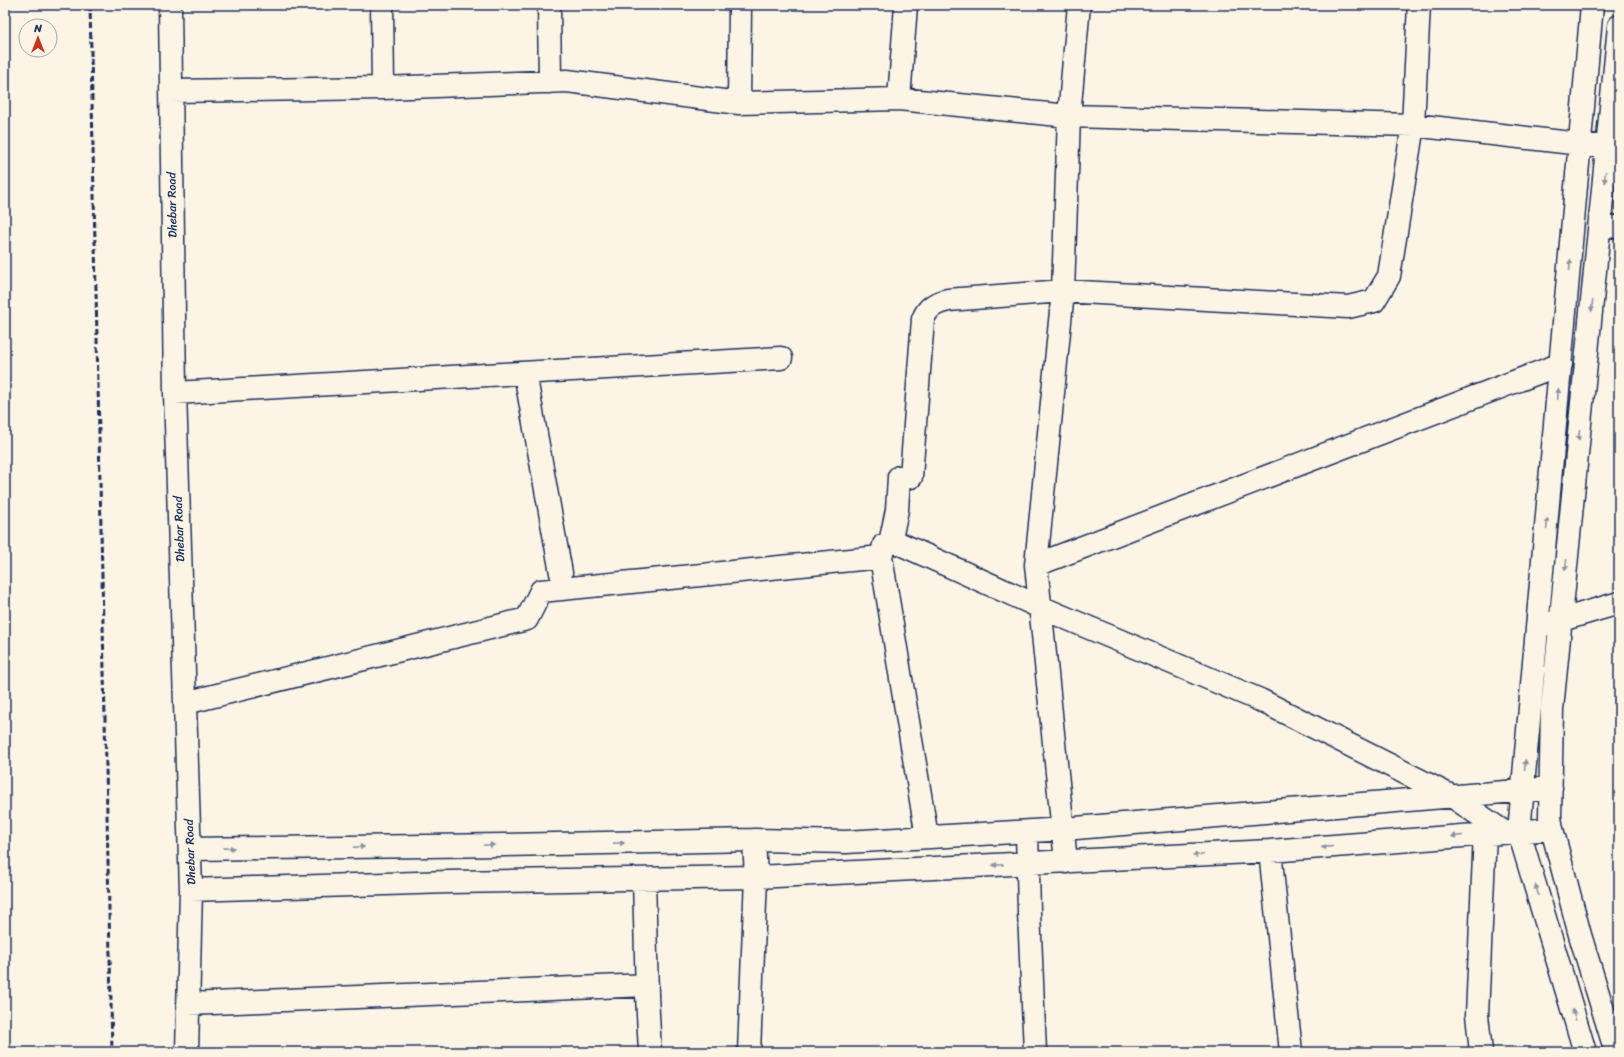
<svg xmlns="http://www.w3.org/2000/svg" width="1624" height="1057" viewBox="0 0 1624 1057" font-family="Sriracha,sans-serif">
	<style>
		.lines { fill: none; stroke-linecap: round; stroke-linejoin: round }
		.minor-casing { stroke: #1b2f5e; stroke-width: 25 }
		.minor { stroke: #fcf5e5; stroke-width: 22 }
		.rail { stroke: #1b2f5e; stroke-width: 3; stroke-dasharray: 6 3; stroke-linecap: butt }
		.oneway { fill: #8c92a2 }
		.labels { text-anchor: middle; dominant-baseline: central; stroke-width: 4; stroke-linejoin: round; paint-order: stroke }
		.street-label { font-size: 12px; fill: #1b2f5e; stroke: #fcf5e5 }
	</style>
	<rect width="100%" height="100%" fill="#fcf5e5"/>
	<filter id="ink" filterUnits="userSpaceOnUse"><feTurbulence type="fractalNoise" baseFrequency=".025" numOctaves="2"/><feDisplacementMap in="SourceGraphic" scale="8" xChannelSelector="R" yChannelSelector="G"/><feConvolveMatrix kernelMatrix="1 2 1 2 8 2 1 2 1" color-interpolation-filters="sRGB"/></filter>
	<g filter="url(#ink)">
		<g class="lines">
			<g class="minor-casing">
				<path id="minor" d="M170,5L175,393L191,890L187,1052
					M382,5L383,88
					M549,5L550,82
					M171,91L383,88L567,81L739,103L899,99L1069,116L1413,125L1607,147
					M899,99L906,5
					M739,103L740,5
					M1600,225L1619,227
					M525,373L561,573
					M175,393L781,358
					M911,477L923,319C928,307 935,303 948,300L1063,291L1348,307L1374,301L1389,276L1413,125L1419,5
					M890,543L897,510L899,477
					M1036,565L1561,364
					M1548,624L1619,603
					M185,703L527,619L541,591L881,557
					M1027,832L1029,912L1035,1052
					M927,837L881,557L884,545L896,542L1040,607L1260,700L1453,797L1504,832
					M190,849L505,845L754,840L846,842L1064,829L1551,788
					M1270,851L1291,1052
					M1066,862L1036,565L1063,291L1069,116L1079,5
					M644,879L647,995L650,1052
					M191,890L449,882L756,877L1270,851L1552,829
					M188,1004L647,985
					M749,1052L756,877L754,840
					M1481,1052L1477,1015L1485,833
					M1585,1052L1519,832L1592,5
					M1616,1052L1580,935L1552,829L1550,817L1552,709L1619,26"/>
			</g>
			<use href="#minor" class="minor"/>
			<path class="rail" d="M90,5L112,1052"/>
		</g>
		<defs><path id="oneway-solid" d="M-6-.8H1V-3.2L6.5 0L1 3.2V.8H-6Z"/></defs>
		<g class="oneway">
			<use href="#oneway-solid" transform="translate(1605 177) rotate(95)"/>
			<use href="#oneway-solid" transform="translate(1570 265) rotate(-85)"/>
			<use href="#oneway-solid" transform="translate(1592 306) rotate(96)"/>
			<use href="#oneway-solid" transform="translate(1558 394) rotate(-85)"/>
			<use href="#oneway-solid" transform="translate(1579 435) rotate(96)"/>
			<use href="#oneway-solid" transform="translate(1547 524) rotate(-85)"/>
			<use href="#oneway-solid" transform="translate(1566 565) rotate(96)"/>
			<use href="#oneway-solid" transform="translate(1525 765) rotate(-85)"/>
			<use href="#oneway-solid" transform="translate(1457 836) rotate(175)"/>
			<use href="#oneway-solid" transform="translate(619 843) rotate(-1)"/>
			<use href="#oneway-solid" transform="translate(489 845) rotate(-1)"/>
			<use href="#oneway-solid" transform="translate(359 847) rotate(-1)"/>
			<use href="#oneway-solid" transform="translate(1327 847) rotate(175)"/>
			<use href="#oneway-solid" transform="translate(229 848) rotate(-1)"/>
			<use href="#oneway-solid" transform="translate(1198 855) rotate(177)"/>
			<use href="#oneway-solid" transform="translate(998 865) rotate(177)"/>
			<use href="#oneway-solid" transform="translate(1537 890) rotate(-107)"/>
			<use href="#oneway-solid" transform="translate(1574 1015) rotate(-107)"/>
		</g>
	</g>
	<g class="labels">
		<g class="street-label">
			<text transform="translate(172 205) rotate(-91)">Dhebar Road</text>
			<text transform="translate(179 529) rotate(-92)">Dhebar Road</text>
			<text transform="translate(190 852) rotate(-92)">Dhebar Road</text>
		</g>
	</g>
	<rect width="1624" height="1057" fill="none" stroke="#fcf5e5" stroke-width="20"/>
	<rect x="10" y="10" width="1604" height="1037" fill="none" stroke="#1b2f5e" stroke-width="1.5" filter="url(#ink)"/>
	<g transform="translate(38 38)"><circle r="19" fill="#fcf5e5" stroke="#a2a6af"/>
	<path d="M0-3L7 15L0 10L-7 15Z" fill="#c8321e"/>
	<text y="-6" font-size="11" font-weight="bold" text-anchor="middle" fill="#1b2f5e">N</text>
	</g>
</svg>
